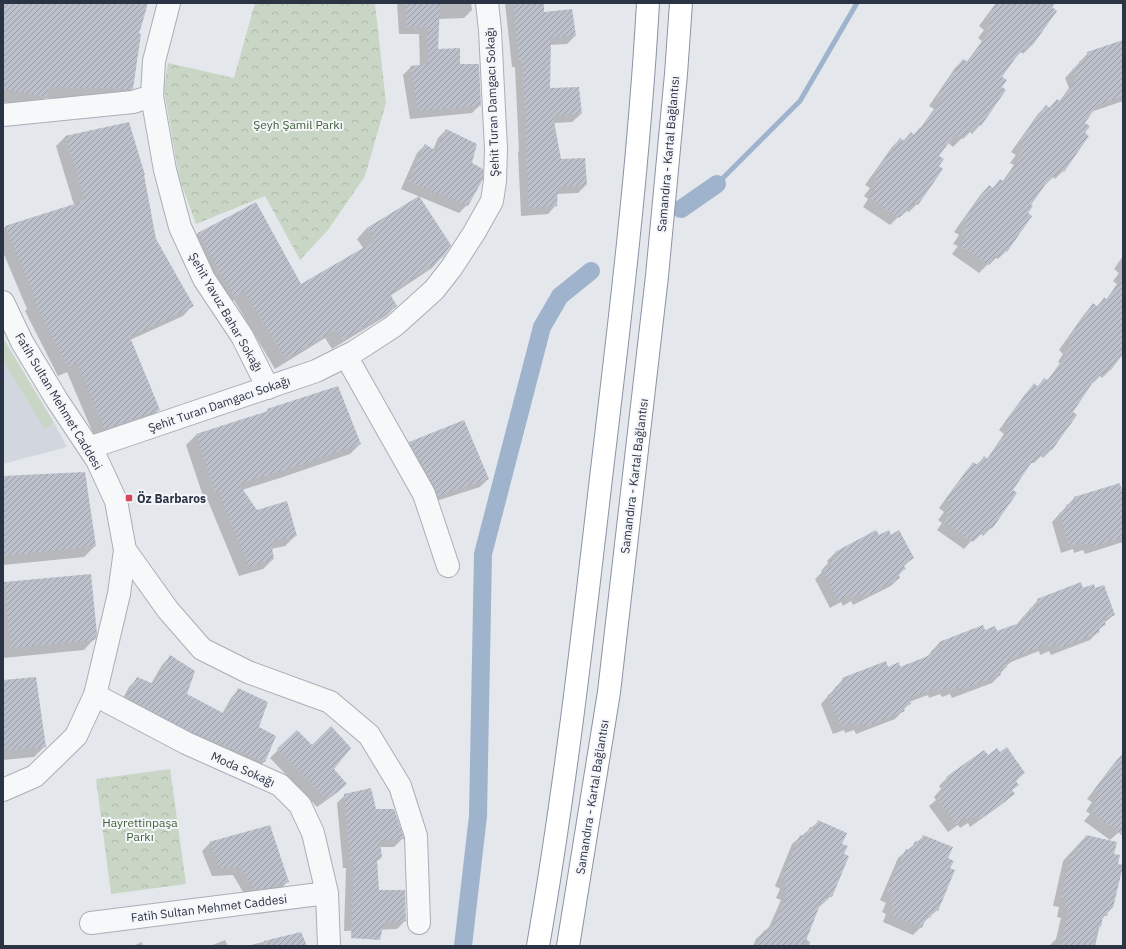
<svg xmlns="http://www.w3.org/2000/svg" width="1126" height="949" viewBox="0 0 1126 949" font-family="'IBM Plex Sans',sans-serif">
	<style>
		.built { fill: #d2d6de }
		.green { fill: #c9d6c5 }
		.park { fill: url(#park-crowns) }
		.shadow { fill: #0003 }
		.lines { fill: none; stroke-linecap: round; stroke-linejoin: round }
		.stream { stroke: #9fb4cc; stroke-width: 5 }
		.canal { stroke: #9fb4cc; stroke-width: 18 }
		.building { fill: url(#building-hatch) }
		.minor-casing { stroke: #a9aeb7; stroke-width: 24 }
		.highway-casing { stroke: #8b94a3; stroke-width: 24 }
		.minor { stroke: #f7f8fa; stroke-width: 22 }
		.highway { stroke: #fff; stroke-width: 22 }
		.poi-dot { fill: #d1495b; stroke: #f4f6f9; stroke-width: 1.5 }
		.labels { text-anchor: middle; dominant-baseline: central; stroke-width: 4; stroke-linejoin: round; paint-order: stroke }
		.street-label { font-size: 12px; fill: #2b3445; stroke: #f4f6f9 }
		.park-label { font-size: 12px; fill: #3f6138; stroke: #f4f6f9 }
		.poi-label { font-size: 12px; font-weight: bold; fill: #2b3445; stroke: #f4f6f9; text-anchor: start }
	</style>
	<defs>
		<pattern id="park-crowns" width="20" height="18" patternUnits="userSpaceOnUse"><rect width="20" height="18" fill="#c9d6c5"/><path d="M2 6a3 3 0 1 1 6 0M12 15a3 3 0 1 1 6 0" fill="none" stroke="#adb8ab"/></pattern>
		<pattern id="building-hatch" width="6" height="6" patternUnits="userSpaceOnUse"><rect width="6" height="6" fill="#bbc0ca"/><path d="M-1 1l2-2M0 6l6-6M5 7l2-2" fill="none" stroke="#989da6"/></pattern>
	</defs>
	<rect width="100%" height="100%" fill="#e4e7ec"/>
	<path class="built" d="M3,338L54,423L67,447L3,464Z"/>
	<path class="green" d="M3,338L54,423L45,429L3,361Z"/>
	<path class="park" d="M255,3H375L386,103L365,176L328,230L300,260L265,196L196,224L179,177L164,90L168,63L234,78Z
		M170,769L186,884L111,894L96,779Z"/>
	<path class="shadow" d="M3,3H147L138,35L132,89L121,100L45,98L35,108L3,102Z
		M397,3H471L472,10L464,18L439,19L437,50L459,65L480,105L472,113L410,119L403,75L411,67L420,66L419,34H399Z
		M505,3H543V13L575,36L567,44L549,45V89L581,114L572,122L554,123L560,160L586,185L578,193L557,194L556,205L548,214L521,216L518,152L519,151L515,67H512Z
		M996,3H1055L1052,8L1056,11L1031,46L1023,54L1021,52L1014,59L1001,77L980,125L972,134L970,132L963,139L962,138L953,147L947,142L938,156L917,204L909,212L907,211L900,217L899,216L890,225L863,207L868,199L864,196L870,188L865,185L892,147L900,139L903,141L911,133L913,135L919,130L934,109L929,106L955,68L963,60L966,63L982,41L978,38L984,30L979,26Z
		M1123,41V101L1091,112L1084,123L1063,171L1055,179L1053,177L1046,184L1045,183L1029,205L1006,251L998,259L996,258L989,265L988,264L979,273L952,254L958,246L953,244L959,235L954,232L981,194L989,186L992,189L1000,181L1002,182L1014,165L1010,163L1016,155L1011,152L1038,114L1046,106L1049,108L1057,100L1059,102L1069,88L1065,78L1088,53Z
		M129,123L155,239L192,306L183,316L130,340L159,410L150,419L95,438L67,372L58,376L25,311L27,309L3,252V229L6,226L74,205L56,146L65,137Z
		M446,130L470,164L467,205L459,213L401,189L417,153L425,145L433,150L438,138Z
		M419,198L442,257L432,268L390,296L396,306L386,316L332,349L325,338L275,369L234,300L223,306L188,244L198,233L256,204L301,286L364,249L357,239L367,228Z
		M1123,256V352L1110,370L1102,378L1100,376L1093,383L1092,382L1071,412L1075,415L1051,450L1043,458L1041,456L1034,463L1032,462L1026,468L1011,490L991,528L983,536L981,534L974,541L972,540L964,549L937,530L942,523L938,520L944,512L939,508L966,471L974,463L976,465L985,457L987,459L1004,434L999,430L1026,393L1034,385L1037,387L1044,379L1047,381L1060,363L1058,362L1063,354L1059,350L1085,313L1093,305L1096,307L1104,299L1106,300L1117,284L1113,281L1119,273L1114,269Z
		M268,410L360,444L350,454L283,477L242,490L256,511L295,536L285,546L271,549L273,559L263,569L239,576L208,501L205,502L186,445L196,435L265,413Z
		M410,443L488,479L480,487L430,503L402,451Z
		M3,477L95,546L84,557L3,565Z
		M1120,489H1123V542L1085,554L1083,550L1074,553L1073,549L1061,553L1052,522L1075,497Z
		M876,532L879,536H891L913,558L903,567L904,569L898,576L899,578L891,586L853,605L851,601L843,606L841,602L830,608L815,579L822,572L821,571L828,563L827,561L835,553Z
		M5,583L94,639L84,650L3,658V585Z
		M1083,589L1095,590L1114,615L1104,623L1105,624L1098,631V632L1090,640L1051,655L1049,651L1040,655L1039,651L1011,662L1006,666V667L1000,674V675L992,683L952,698L950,694L942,697L940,694L929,698L928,695L909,702L910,703L903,710V711L895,719L856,734L854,730L845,733L844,730L833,734L821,704L843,679L888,668H900L925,659L939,643L982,626L984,632H996L1016,625L1038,600Z
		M170,657L186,694L222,714L231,698L239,689L258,727L275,737L264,762L256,770L119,706L129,687L137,679L151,684L162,665Z
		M3,681L45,746L34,757L3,760Z
		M297,731L312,746L346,784L338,792L317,807L270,758Z
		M1123,754V830L1119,832L1110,840L1084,821L1090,814L1086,811L1092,802L1087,799L1115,762Z
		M987,756L1024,773L1015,782L1017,785L1011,791L1013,794L1005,802L970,827L968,823L960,828L958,825L948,832L929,806L936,800L934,797L941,789L939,786L947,778Z
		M345,795L375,810L402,839L394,847H380L381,858L376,862L378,891H404L405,921L397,929L344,931L346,868H343L337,803Z
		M818,822L841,844L843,855L831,896L817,909L805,939L810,942L809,946H753L756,939L769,927L781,900L776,898L780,889L775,886L792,844Z
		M924,836L947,859L937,910L922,924L921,927L913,935L883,922L886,914L882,912L886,903L880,900L898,858Z
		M1086,836L1113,855V907L1101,920L1095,946H1049L1056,939L1061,918L1057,917L1059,907L1053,906L1063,861Z
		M210,843L288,881L280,890L246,897L233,875L212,876L202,851Z
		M300,933L306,946H247Z
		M225,940L228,946H210Z
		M142,942L143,946H133Z"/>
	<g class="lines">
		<path class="stream" d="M717,184L800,101L857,3"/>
		<path class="canal" d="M681,209L717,184
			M463,946L478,816L483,554L542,327L560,296L591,271"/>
	</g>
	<path class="building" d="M5,3H148L139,34H141L133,89L49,87L47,97L3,89V12Z
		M406,3H440L438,49L460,48V64H479L481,106L418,111L410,66L428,64L427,27H407Z
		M513,3H544V12L572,9L576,36L551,38L550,88L579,87L582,114L553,116L561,159L585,158L587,185L558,187L557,206L529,208L526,143H527L522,60H519Z
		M997,3H1047L1057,11L1032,46L1028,44L1023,52L1021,50L1002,77L1007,80L1002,87L1006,90L981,126L978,124L972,131L969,129L962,139L955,134L939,156L944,159L939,166L943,169L918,205L914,202L909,210L906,208L899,218L870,198L876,191L872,188L877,180L873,176L900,138L904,141L911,132L914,135L920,127L921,128L941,101L936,98L963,59L968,62L989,32L986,30L992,21L987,18Z
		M1123,40V96L1097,105L1085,123L1090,126L1085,133L1089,136L1064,172L1060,169L1055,177L1052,175L1031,205L1033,206L1028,213L1032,216L1007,252L1003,250L998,257L995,255L988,265L960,245L965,238L961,235L967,227L962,223L989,185L993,188L1000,179L1004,182L1021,157L1018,155L1024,147L1019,143L1046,105L1050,108L1057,99L1061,102L1076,79L1072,69L1081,66L1079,61L1089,58L1087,52Z
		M129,122L145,175H144L156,239L194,306L130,337L160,410L105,429L77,363L68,367L34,301L36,300L5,226L81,202V201L85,200L65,136Z
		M446,129L477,144L472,163L483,169V179L468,206L408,181L425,144L436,151Z
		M419,196L451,245L443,257L390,294L397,306L342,340L336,329L286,359L244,291L234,297L198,233L256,202L301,284L375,241L367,228Z
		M1123,277V354L1111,370L1108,368L1102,376L1099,373L1073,412L1077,415L1052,450L1048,448L1043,456L1040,454L1033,463H1031L1013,490L1017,493L992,529L988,526L983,534L980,532L973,542L944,522L949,515L945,512L951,504L946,500L973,462L978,465L984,456L988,459L1011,425L1006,422L1034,383L1038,387L1044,378L1048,380L1067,355L1065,354L1071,345L1066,342L1093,303L1098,307L1104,297L1107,300Z
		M338,386L361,444L294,467L239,484L257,510L287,501L297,536L271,542L274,559L249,567L218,491L215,492L196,434L268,411L267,409Z
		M464,420L489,479L438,496L435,488L409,442Z
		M85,472L96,546L3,556V476Z
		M1120,483L1123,495V537L1093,547L1091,543L1082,545L1081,542L1069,546L1059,513L1068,510L1066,505L1076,502L1074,497Z
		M876,530L879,535L889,530L891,535L899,530L914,558L903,564L906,569L898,573L900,578L862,598L859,594L851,598L849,595L838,601L823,570L831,566L828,562L837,557L835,552Z
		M91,574L97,634L95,640L11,648L4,582Z
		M1081,582L1083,588L1094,584L1095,588L1104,585L1115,615L1104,619L1106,625L1098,628L1100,632L1059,648L1057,644L1048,647L1047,644L1016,656L1017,657L1005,662L1007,667L999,670L1001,675L960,690L959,687L950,690L948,687L937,691L936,688L909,698L911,704L903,707L905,711L864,727L862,723L853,726L852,723L841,727L828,695L836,692L835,687L844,684L842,678L886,661L888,667L899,662L900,667L933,654L931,651L941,647L939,642L983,625L985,630L995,626L997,631L1025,621L1023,616L1032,613L1030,608L1039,605L1037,599Z
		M170,655L195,671L187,694L225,714L238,688L268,702L259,727L276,736L265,762L191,732L126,697L137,677L154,684Z
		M36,677L46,747L3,751V680Z
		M331,726L351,748L334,769L347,784L326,799L277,749L297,730L312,745Z
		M1007,747L1025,773L1015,780L1019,785L1012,790L1015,794L979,819L976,816L968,821L966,818L956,825L936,797L944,792L941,788L949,782L946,777L984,750L988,755L997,748L1000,752Z
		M1123,753V836L1092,812L1097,805L1093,802L1099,794L1094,790Z
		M371,788L376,809H394L404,838V839L380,840L382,858L377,859L379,890H405L406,921L384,922L380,940L351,938L354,861H350L344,794Z
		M818,820L847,833L842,844L848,846L844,854L849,856L832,897L828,895L824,903L821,902L804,946H757L764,930L769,932L774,922H775L788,892L784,890L787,880L782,878L800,835L805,837L810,827L814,829Z
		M270,825L289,882L272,887L254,890L241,867L220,868L209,842Z
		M923,835L953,847L948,858L954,861L950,868L955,870L938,911L934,909L930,918L927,916L922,928L890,914L894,906L889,904L893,895L887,892L906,849L911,851L915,841L920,843Z
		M1086,835L1117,842L1114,854L1120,855L1118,864L1123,865V866L1113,908L1109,906L1107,916L1103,915L1101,927L1097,926L1093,946H1060L1069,911L1064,909L1067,900L1061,898L1071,852L1077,854L1079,843L1084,844Z
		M301,932L307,946H264V941Z"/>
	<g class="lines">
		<g class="minor-casing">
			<path id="minor" d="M169,3L154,61L152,96L165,170L180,227L204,279L242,336L268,388
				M3,115L133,102L152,96
				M3,302L22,342L57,400L97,460L116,501L125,550L119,594L95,695L76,736L35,776L3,790
				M346,356L424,494L448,566
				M89,448L316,371L354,352L394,326L434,290L452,267L474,233L492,201L495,181L496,149L490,30L487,3
				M125,550L168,610L202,649L248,672L330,702L369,735L400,786L416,836L419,923
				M95,695L186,743L280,785L300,805L313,833L327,893L329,946
				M91,923L327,893"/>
		</g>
		<g class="highway-casing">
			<path id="highway" d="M538,946C565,791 583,634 601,478C620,320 639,162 648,3
				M568,946L609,692L657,276L676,74L681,3"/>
		</g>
		<use href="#minor" class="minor"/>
		<use href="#highway" class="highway"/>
	</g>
	<rect class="poi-dot" x="125" y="494" width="8" height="8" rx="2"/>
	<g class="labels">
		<g class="street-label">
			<text transform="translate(492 102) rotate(-92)">Şehit Turan Damgacı Sokağı</text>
			<text transform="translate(668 154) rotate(-85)">Samandıra - Kartal Bağlantısı</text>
			<text transform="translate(226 312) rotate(60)">Şehit Yavuz Bahar Sokağı</text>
			<text transform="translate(59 401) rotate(59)">Fatih Sultan Mehmet Caddesi</text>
			<text transform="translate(219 404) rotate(-19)">Şehit Turan Damgacı Sokağı</text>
			<text transform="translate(634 476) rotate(-83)">Samandıra - Kartal Bağlantısı</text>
			<text transform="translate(243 769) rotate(24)">Moda Sokağı</text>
			<text transform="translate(592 797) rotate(-81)">Samandıra - Kartal Bağlantısı</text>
			<text transform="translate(209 908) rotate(-7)">Fatih Sultan Mehmet Caddesi</text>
		</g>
		<g class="park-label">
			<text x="298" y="124">Şeyh Şamil Parkı</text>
			<text x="140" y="822">Hayrettinpaşa<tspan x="140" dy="14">Parkı</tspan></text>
		</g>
		<g class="poi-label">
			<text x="137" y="498">Öz Barbaros</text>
		</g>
	</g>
	<rect width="1126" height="949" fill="none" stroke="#2b3445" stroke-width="8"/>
</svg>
